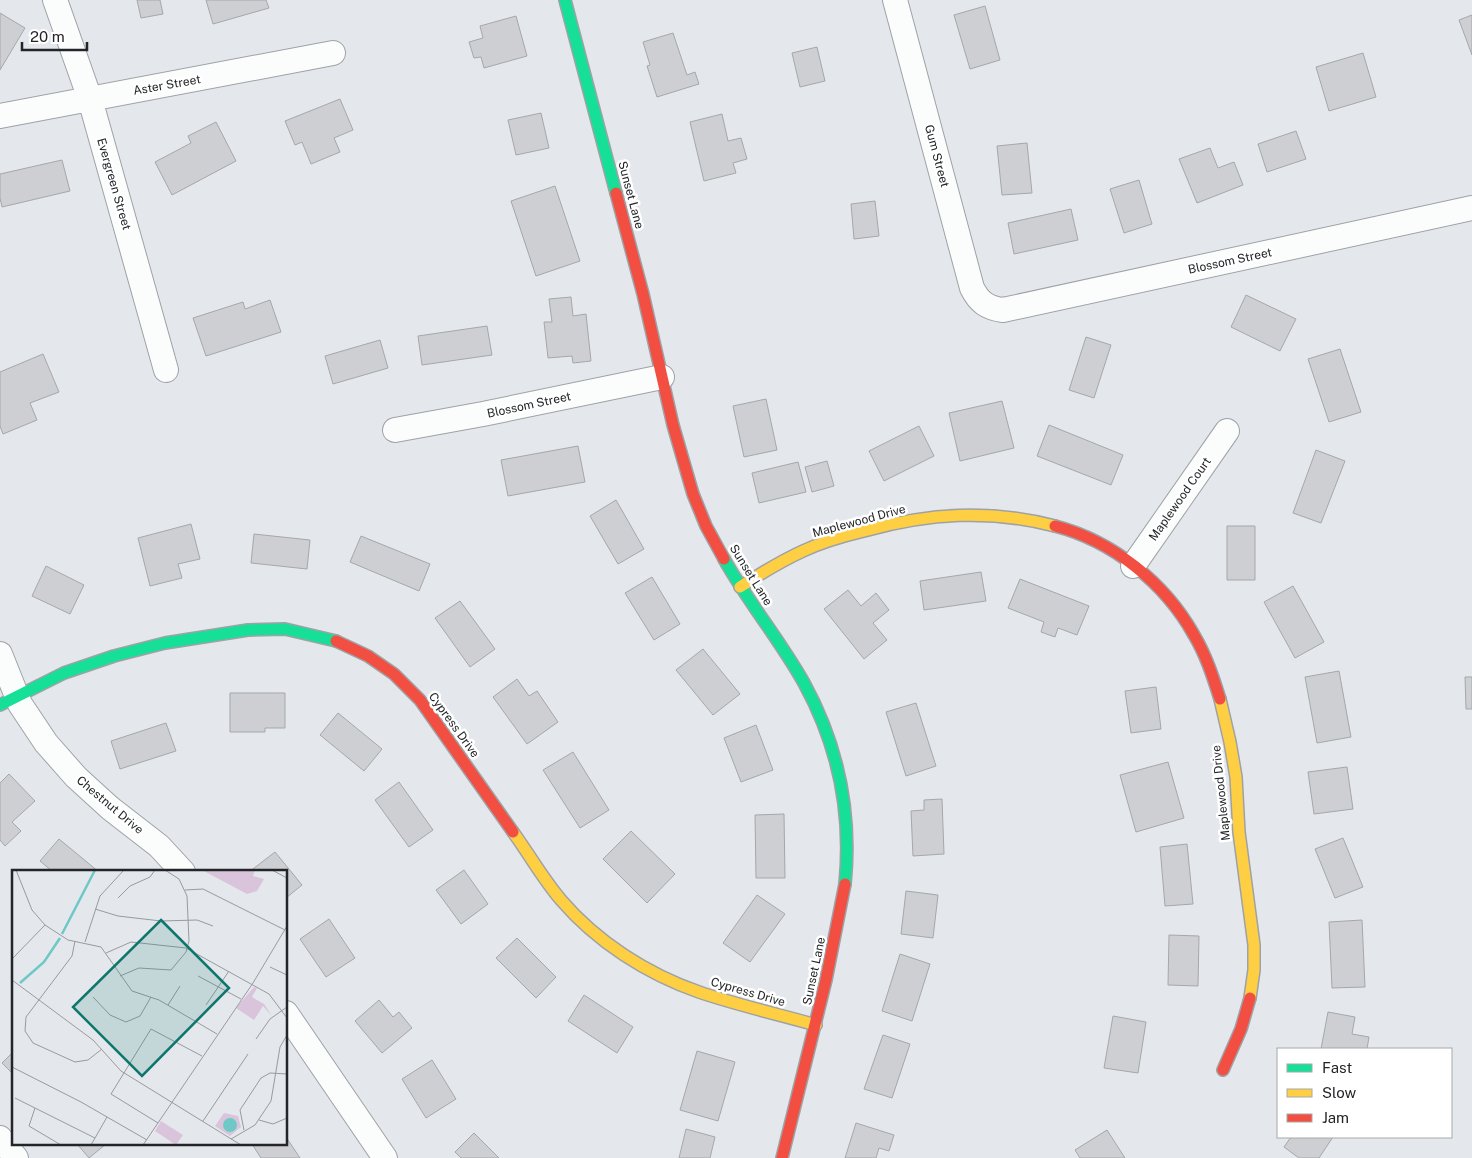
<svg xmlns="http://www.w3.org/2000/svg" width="1472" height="1158" viewBox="0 0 1472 1158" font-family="'Public Sans',sans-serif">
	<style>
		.building { fill: #cdcfd3; stroke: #a5a7a9 }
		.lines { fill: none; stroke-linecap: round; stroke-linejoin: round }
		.street-casing { stroke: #9fa2a5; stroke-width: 26 }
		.fast-casing { stroke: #9fa2a5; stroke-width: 14 }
		.slow-casing { stroke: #9fa2a5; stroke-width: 14 }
		.jam-casing { stroke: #9fa2a5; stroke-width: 14 }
		.street { stroke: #fbfcfc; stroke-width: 24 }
		.fast { stroke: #16e098; stroke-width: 11 }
		.slow { stroke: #ffcf43; stroke-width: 11 }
		.jam { stroke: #f24e42; stroke-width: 11 }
		.labels { text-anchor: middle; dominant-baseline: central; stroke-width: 5; stroke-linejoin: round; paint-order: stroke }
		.street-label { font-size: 12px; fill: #232528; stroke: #fff }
		.inset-river { fill: none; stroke: #6ec8c6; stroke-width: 2.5 }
		.inset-road { fill: none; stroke: #979a9e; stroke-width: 1 }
		.view { fill: #0f766e; fill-opacity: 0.15; stroke: #0f766e; stroke-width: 2.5 }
		.inset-edge { fill: none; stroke: #232528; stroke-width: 2.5 }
	</style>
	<rect width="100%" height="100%" fill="#e4e8ec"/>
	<path class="building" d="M137,0H160L163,14L141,18Z
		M206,0H266L269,8L213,24Z
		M985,6L1000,60L970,69L954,15Z
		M0,13L25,28L0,70Z
		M1472,15V55L1459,20Z
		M516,16L527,56L484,68L481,57L474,58L469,42L483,38L480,26Z
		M673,33L687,75L695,72L699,84L657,97L647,66L650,65L643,42Z
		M817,47L825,81L800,87L792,53Z
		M1363,53L1376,97L1329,111L1316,67Z
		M340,99L353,130L334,138L340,152L311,164L302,142L295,145L285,121Z
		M541,113L549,148L516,155L508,120Z
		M722,114L728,141L741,138L747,159L733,163L736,173L704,181L690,122Z
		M216,122L236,161L172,195L155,162L191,143L188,136Z
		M1296,131L1306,159L1267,172L1258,144Z
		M1027,143L1032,193L1002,195L997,146Z
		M1210,148L1218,168L1234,162L1243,185L1197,203L1179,159Z
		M62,160L70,191L2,207L0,198V174Z
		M1139,180L1152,224L1124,233L1110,189Z
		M555,186L580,261L536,276L511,201Z
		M875,201L879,236L854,239L851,204Z
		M1071,209L1078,240L1014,254L1008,223Z
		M1246,295L1296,319L1280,351L1231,327Z
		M571,297L573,316L586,314L591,361L573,363L572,356L548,358L544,322H552L549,299Z
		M270,300L281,332L206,356L193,318L243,302L245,309Z
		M487,326L492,355L422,365L418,336Z
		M1086,337L1111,345L1094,398L1069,390Z
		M380,340L388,368L333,384L325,356Z
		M1340,349L1361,412L1329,422L1308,359Z
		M43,354L59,392L30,403L37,420L3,434L0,426V372Z
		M766,399L777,450L744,457L733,406Z
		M1002,401L1014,448L960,461L949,413Z
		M1049,425L1123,455L1111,485L1037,456Z
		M919,426L934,456L884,481L869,451Z
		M578,446L585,482L508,496L501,460Z
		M1316,450L1345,461L1321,523L1293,513Z
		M827,461L834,486L812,492L805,467Z
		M798,462L806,492L759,503L752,473Z
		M616,500L644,549L618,564L590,516Z
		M191,524L200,559L178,564L182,578L150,586L138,538Z
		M1227,526H1255V580H1227Z
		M254,534L310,540L307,569L251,563Z
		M361,536L430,564L419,591L350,562Z
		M46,566L84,585L70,614L32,596Z
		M981,572L986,601L924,610L920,581Z
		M652,577L680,624L654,640L625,593Z
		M1020,579L1089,606L1077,635L1058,628L1055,637L1041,632L1044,622L1008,608Z
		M1293,586L1324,642L1295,658L1264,602Z
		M848,590L861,606L876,593L889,610L873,623L887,640L864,659L824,609Z
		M460,601L495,649L470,667L435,618Z
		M703,649L740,694L713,715L676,670Z
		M1339,671L1351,737L1317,743L1305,677Z
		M1465,677H1472V709H1466Z
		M517,679L529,696L537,691L558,722L527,744L493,697Z
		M1156,687L1161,729L1131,733L1125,691Z
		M230,693H285V728H265V732H230Z
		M916,703L936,766L906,776L886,712Z
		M338,713L382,749L364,771L320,735Z
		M166,723L176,751L120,769L111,741Z
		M756,725L773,770L741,782L724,738Z
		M573,752L609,810L580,828L543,770Z
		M1168,762L1184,818L1136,832L1120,775Z
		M1347,767L1353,809L1314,814L1308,772Z
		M9,774L35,801L12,822L21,831L5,846L0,840V783Z
		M399,782L433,830L409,847L375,800Z
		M942,799L944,854L913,856L911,811L924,810V800Z
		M784,814L785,878H756L755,815Z
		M631,831L675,874L647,903L603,859Z
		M1343,838L1363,887L1335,898L1315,849Z
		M59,839L99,872H53L40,861Z
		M1187,844L1193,904L1165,906L1160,847Z
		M275,852L302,885L286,898V872H249Z
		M464,870L488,904L461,924L436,890Z
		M906,891L938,895L933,938L901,934Z
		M757,895L785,914L750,962L723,943Z
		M329,919L355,958L326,977L300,939Z
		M1362,920L1365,987L1332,988L1329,922Z
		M1169,935L1199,936L1198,986L1168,985Z
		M517,938L556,977L536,998L496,958Z
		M900,954L930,964L912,1021L882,1011Z
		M584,995L633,1027L617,1053L568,1021Z
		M379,1000L393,1017L399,1012L412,1028L382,1053L355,1021Z
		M1328,1012L1355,1017L1352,1034L1369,1037L1367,1049H1321Z
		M1113,1016L1146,1022L1138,1073L1104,1068Z
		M883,1035L910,1044L892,1098L864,1089Z
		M14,1051V1075L2,1063Z
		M697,1051L735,1062L718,1121L680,1110Z
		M432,1060L456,1099L426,1118L402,1079Z
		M856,1123L894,1135L889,1151L879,1148L876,1158H845Z
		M686,1129L715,1137L710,1158H679Z
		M1107,1130L1125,1158H1080L1075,1150Z
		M474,1133L499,1158H461L455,1152Z
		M286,1137L300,1158H261L252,1144H286Z
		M1291,1137H1333L1319,1158H1299L1284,1147Z
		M77,1144H106L89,1158Z"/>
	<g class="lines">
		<g class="street-casing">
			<path id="street" d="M55,0L90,99L166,370
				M895,0L972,288C979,302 987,308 1003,310L1472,208
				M0,116L333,53
				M395,430L483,414L662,377
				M1133,566L1227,431
				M0,654L20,704L46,743L76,777L110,808L159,846L183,872
				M286,1013L385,1158
				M0,1138L16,1158"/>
		</g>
		<g class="fast-casing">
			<path id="fast" d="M565,0L616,193
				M724,559C748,602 780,640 804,683C838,745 852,814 845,884
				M0,705L64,673L114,656L165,643L248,630L285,629L336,641"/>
		</g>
		<g class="slow-casing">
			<path id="slow" d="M740,587C760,574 781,561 803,551C822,542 843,536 864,531C929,513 989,509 1055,526
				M1220,699L1230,742L1236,777L1239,832L1254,945V970L1250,998
				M513,832C529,854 543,879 561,900C597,942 647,974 699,992C737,1005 777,1014 816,1025"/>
		</g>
		<g class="jam-casing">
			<path id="jam" d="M616,193L643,294L673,425L693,494L706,526L724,559
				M1055,526C1113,541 1165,583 1194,635C1206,655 1213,677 1220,699
				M336,641L368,656L394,674L420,700L513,832
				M1223,1070L1241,1029L1250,998
				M782,1158L826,980L845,884"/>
		</g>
		<use href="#street" class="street"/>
		<use href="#fast" class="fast"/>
		<use href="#slow" class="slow"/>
		<use href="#jam" class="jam"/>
	</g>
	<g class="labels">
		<g class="street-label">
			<text transform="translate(167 85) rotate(-10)">Aster Street</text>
			<text transform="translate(937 156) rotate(75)">Gum Street</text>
			<text transform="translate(114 184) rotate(74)">Evergreen Street</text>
			<text transform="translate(631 195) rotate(75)">Sunset Lane</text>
			<text transform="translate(1230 261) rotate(-12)">Blossom Street</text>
			<text transform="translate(529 405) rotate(-12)">Blossom Street</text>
			<text transform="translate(1180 499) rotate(-55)">Maplewood Court</text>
			<text transform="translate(859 521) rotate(-15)">Maplewood Drive</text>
			<text transform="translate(751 575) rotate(58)">Sunset Lane</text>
			<text transform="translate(454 725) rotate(54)">Cypress Drive</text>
			<text transform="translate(1221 793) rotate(-96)">Maplewood Drive</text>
			<text transform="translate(110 805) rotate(40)">Chestnut Drive</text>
			<text transform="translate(814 971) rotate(-78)">Sunset Lane</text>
			<text transform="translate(748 992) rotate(16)">Cypress Drive</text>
		</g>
	</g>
	<g transform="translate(12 870)">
		<rect width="275" height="275" fill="#e4e8ec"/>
		<path d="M190,0H243L241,6L252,9L245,21L235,24ZM242,117L245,118L240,127L252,134L260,146L251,136L242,150L224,138ZM212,243L226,246L229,257L218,266L203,256ZM149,251L171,265L164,275L143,261Z" fill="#dac4db"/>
		<path d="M211 255a7 7 0 1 1 14 0a7 7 0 1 1-14 0Z" fill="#6ec8c6"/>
		<path class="inset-river" d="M50,64L83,0M8,113L32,92L48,68"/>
		<path class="inset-road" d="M4,0L20,40L33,55L56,70L89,77L120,121L147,130L205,164M260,0L275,8M173,20L191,19L273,60M106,28L118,16L138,7L143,0M83,39L106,46L149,51L185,50L201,56M63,71L60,86L14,147L13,161L21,173L63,192L76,190L90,179M73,72L88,26L112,0M94,83L119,72L174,78L257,124L275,148M0,89L33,55M258,97L275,105M108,106L127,98L159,100L174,82L177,71L175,26L167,9L153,0M186,106L229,129M0,110L81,170L109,201L229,275M81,127L98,145L114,152L128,146L139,127M156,135L168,116M194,135L217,101M244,169L258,149L275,137M0,197L69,232L135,270M3,228L83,268M23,238L17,256L49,275M247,250L261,254L275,248M191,251L236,184M146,253L99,224L139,159L190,186M232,260L228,240L249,208L258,203L275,204M219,269L243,255L259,231L268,177L275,165M79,275L95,247M131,275L241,113L275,56"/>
		<path class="view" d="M149,50L217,118L130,206L61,137Z"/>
		<rect width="275" height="275" class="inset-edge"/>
	</g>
	<rect x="1277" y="1048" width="175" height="90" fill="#ffffff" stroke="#a7a8a9"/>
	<rect x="1287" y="1064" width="25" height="8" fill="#16e098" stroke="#a7a8a9"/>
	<text x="1322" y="1073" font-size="15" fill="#232528">Fast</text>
	<rect x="1287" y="1089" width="25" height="8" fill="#ffcf43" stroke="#a7a8a9"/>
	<text x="1322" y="1098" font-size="15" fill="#232528">Slow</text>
	<rect x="1287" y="1114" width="25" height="8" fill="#f24e42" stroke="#a7a8a9"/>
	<text x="1322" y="1123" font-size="15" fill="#232528">Jam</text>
	<path d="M22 42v8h65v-8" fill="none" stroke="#232528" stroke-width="2.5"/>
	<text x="30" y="42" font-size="15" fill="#232528" stroke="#ffffff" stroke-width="4" paint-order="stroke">20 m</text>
</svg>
